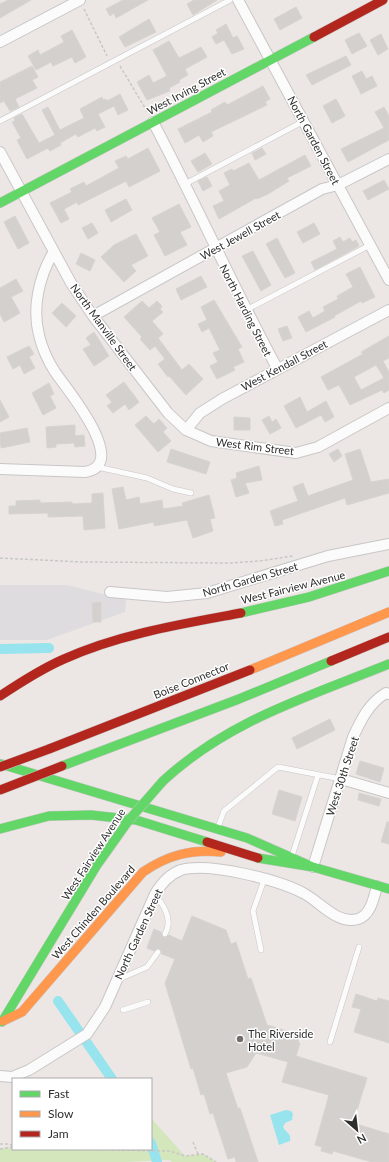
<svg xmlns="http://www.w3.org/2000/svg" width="389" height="1162" viewBox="0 0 389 1162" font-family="Lato,sans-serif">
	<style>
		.industrial { fill: #dfdcdf }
		.green { fill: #d4e6bc }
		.water { fill: #97e4ee }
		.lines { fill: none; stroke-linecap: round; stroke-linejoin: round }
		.canal { stroke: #97e4ee; stroke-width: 10 }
		.building { fill: #d3d0cd; stroke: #d7d3d0; fill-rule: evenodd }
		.lane-casing { stroke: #c8c6c6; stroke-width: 6 }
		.street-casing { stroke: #c8c6c6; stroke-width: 12 }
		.fast-casing { stroke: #c8c6c6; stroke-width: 10 }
		.slow-casing { stroke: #c8c6c6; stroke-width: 10 }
		.jam-casing { stroke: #c8c6c6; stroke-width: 10 }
		.path { stroke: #c8c7c7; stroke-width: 1.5; stroke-dasharray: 3 2; stroke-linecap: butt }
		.lane { stroke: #fcfbfb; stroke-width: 5 }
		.street { stroke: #fcfbfb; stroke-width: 10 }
		.fast { stroke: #63d668; stroke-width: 9 }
		.slow { stroke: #ff974d; stroke-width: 9 }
		.jam { stroke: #b3261e; stroke-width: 9 }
		.fast-bridge-casing { stroke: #c8c6c6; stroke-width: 10; stroke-linecap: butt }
		.jam-bridge-casing { stroke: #c8c6c6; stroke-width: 10; stroke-linecap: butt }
		.fast-bridge { stroke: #63d668; stroke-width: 9 }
		.jam-bridge { stroke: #b3261e; stroke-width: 9 }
		.poi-dot { fill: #706f6e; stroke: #fff; stroke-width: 1.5 }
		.labels { text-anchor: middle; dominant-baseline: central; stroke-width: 3; stroke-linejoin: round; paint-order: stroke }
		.street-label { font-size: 11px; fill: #2e2e2e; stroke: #fff }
		.poi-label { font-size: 11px; fill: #2e2e2e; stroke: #fff; text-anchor: start }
	</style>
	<rect width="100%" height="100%" fill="#ece7e4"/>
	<path class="industrial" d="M0,585H67L126,600L125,612L47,640H0Z"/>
	<path class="green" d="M151,1118L185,1156L203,1154L216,1162H172L169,1160L126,1162H0V1149L13,1147V1149L150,1151Z"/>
	<path class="water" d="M286,1110L291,1111L293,1114L292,1120L285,1123L283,1127C285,1132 292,1133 290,1141L279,1145L270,1115Z"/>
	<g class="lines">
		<path class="canal" d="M0,649L49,648
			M58,1001L112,1079
			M151,1143L157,1162"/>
	</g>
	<path class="building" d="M8,0H31L0,18V4Z
		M123,0H148L116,18L114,13L110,16L106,9Z
		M194,0H217L193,15L187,4Z
		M296,7L302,18L280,30L274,19Z
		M149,19L156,32L125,47L119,37Z
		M226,24L233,38L237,36L244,49L232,54L224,40L216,44L212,37L218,33L216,30Z
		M72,30L86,57L75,63L72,57L53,66L51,62L36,70L28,56L38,50L40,55L64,42L61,36Z
		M359,33L367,46L352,54L345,40Z
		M381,34L388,49L378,55L370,40Z
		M169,41L179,58L201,47L207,57L185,69L188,75L179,80L180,82L169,88L170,91L147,100L137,82L149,75L153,83L167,76L153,50Z
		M346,56L351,65L312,85L306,75Z
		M32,66L38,77L32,80L37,88L15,99L19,107L10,111L4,101L0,103V82Z
		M362,71L366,79L372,76L377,86L361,94L352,76Z
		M263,86L270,99L265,102L267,105L211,132L213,136L203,142L199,135L185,143L178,129L212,112L211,110L225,102L227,105Z
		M120,94L128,110L118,115L114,106L98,114L105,127L97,131L95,128L78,137L76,134L60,143L61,145L50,151L48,148L27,159L17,140L21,138L12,122L15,121L14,118L22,114L39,143L55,135L42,110L48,107L60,130L84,118L80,109L102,97L103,100L106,99L107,101Z
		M336,99L345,116L332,123L323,106Z
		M384,107L389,116V140L348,162L341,149L384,128L375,112Z
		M148,148L160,171L129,187L126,181L78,205L77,202L64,209L69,219L61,223L50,203L72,192L70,189L84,182L86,186L119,168L115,161L126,156L128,159Z
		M262,148L266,154L255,160L252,153Z
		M205,153L212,164L198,172L191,161Z
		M305,155L311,166L287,178L289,181L268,194L257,199L256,198L219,219L213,206L224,201L219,191L230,185L224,173L232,169L233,171L249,163L259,180Z
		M207,177L212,186L203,191L198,181Z
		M384,180L389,189L368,200L363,191Z
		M126,199L132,210L111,222L105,210Z
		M179,204L191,227L180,232L187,245L165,256L154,235L160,232L152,218Z
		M15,216L29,243L18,249L4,222Z
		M92,223L98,233L88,239L82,228Z
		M314,223L320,234L303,243L297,232Z
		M136,234L148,256L131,265L136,271L124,282L101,257L114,245Z
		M340,237L343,242L350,238L352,242L356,240L359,246L315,270L311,262L337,249L333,241Z
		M277,238L295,273L285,278L266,244Z
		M253,251L271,285L261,291L242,256Z
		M81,253L95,260L90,271L76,264Z
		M360,267L375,297L362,303L361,301L334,316L335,317L306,332L298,317L309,311L313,318L325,311L323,307L338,299L337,296L353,287L346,274Z
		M201,276L207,287L181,300L176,289Z
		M16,279L23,291L11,297L20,313L4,322L0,314V288Z
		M214,300L242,347L238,349L244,362L233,367L235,370L217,379L210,366L218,362L213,353L220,350L209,328L202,332L198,324L207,320L201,307Z
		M142,301L149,308L157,301L162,306L160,309L163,312L152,321L163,334L158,338L182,370L189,364L203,379L186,395L169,376L168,377L158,364L165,359L155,346L150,350L140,339L142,337L124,317Z
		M62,303L76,316L66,327L52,313Z
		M287,326L292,338L283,341L278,329Z
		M94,332L109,356L94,366L83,349L91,345L86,338Z
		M389,336V358L383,361L389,372V390L384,393L382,390L350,405L339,385L328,390L321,377L363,354L361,352ZM376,365L384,378L361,390L354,377Z
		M29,346L34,354L29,357L35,368L24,374L20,365L13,369L7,357Z
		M124,382L139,402L129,410L125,404L113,413L107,406L112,402L106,395Z
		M49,383L54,394L50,396L56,408L43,415L32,393Z
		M300,397L307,412L326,401L334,417L325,422L321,415L296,428L284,406Z
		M0,400L9,417L0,422Z
		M146,416L154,424L159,419L167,428L163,432L171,441L158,452L135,425Z
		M269,416L272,422L276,419L281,428L270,434L262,420Z
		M234,417L250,418V430H234Z
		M75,425V436L84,435L85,446L75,447L74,443L56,444V447L47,448L46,427Z
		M27,428L30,442L1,448L0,433Z
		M171,449L210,462L206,474L167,462Z
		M338,449L342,456L334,462L329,454Z
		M360,449L371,482L389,479V493L347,505L345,498L282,520L283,524L275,526L270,511L298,501L293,487L303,483L308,496L353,480L345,454Z
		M259,466L262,480L245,483L249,493L236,497L231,480L237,478L236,473Z
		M123,487L126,500L139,497L140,504L162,500L163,509L183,506L182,503L209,495L215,518L210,519L213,531L193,538L187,520L154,526V522L119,529L112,489Z
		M103,493L105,528L84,530L83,516L48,517V513L9,514V506H16V501L40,500V503L72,502V504L92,503V494Z
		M101,602V622H93L92,603Z
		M330,719L335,730L297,749L292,738Z
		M360,761L384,768L380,782L356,774Z
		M279,790L302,797L295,821L272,814Z
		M359,793L381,799L379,806L358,800Z
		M387,822H389V844L381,842Z
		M192,916L226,930L231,944L236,942L248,979L251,978L267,1025L300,1035L298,1043H300L296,1056L367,1078L353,1123L389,1134V1162H372L333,1151L332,1154L321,1151L322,1147L315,1145L329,1095L282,1082L288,1062L256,1053L247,1067L226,1073L238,1109L240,1108L258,1162H236L235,1157L228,1159L213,1113L210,1114L204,1094L201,1095L193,1068L191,1069L165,983L175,959L162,954L160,949L154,951L147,948L154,929L161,932L164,938L169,935L182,941Z
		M356,994L377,1001L378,998L389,1001V1043L354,1032L361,1009L352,1007Z"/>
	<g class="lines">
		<g class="lane-casing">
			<path id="lane" d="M0,121L230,0
				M185,184L304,121
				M246,310L370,245
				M97,467L147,478L173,489L191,493
				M218,827L224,811L278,767L341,779
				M292,856L318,775
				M155,895C164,905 173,920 165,934
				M261,950L253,911L264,880
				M117,980L147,967L158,952
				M123,1010L148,1002
				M330,1042L359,947"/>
		</g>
		<g class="street-casing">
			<path id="street" d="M238,0L389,280
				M0,42L80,0
				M153,122C196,203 233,287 277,368
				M0,152L71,283L93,316L168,413L186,430L211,441L296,453L318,447L389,408
				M93,316L322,189L338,185L389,159
				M186,430L200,413L222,399L389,310
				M0,469L85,472C131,465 66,388 55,372C48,361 42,348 39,335C32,308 39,277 53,253
				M110,592L167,597L207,593L328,556L389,544
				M341,779L389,793
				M313,867L353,737C361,720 369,703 386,693L389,694
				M0,1076L12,1077L29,1070L87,1034L105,1007L155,894C161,884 170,874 181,870C209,862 280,880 305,894C321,903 338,925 358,919C371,915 374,897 377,886"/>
		</g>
		<g class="fast-casing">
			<path id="fast" d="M0,203L314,37
				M241,613L309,597L389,571
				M1,764L247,838L313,867
				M62,766L239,699L331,661
				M163,781C229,720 308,697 389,664
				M0,829L49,816L91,815L136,820L207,842
				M258,858L313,867L389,889
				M2,1022L97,865L129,820"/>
		</g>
		<g class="slow-casing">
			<path id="slow" d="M250,670L389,612
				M3,1021L22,1012L143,872C168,855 191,849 221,852"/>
		</g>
		<g class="jam-casing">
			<path id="jam" d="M314,37L383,0
				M331,661L389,637
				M0,696C21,682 41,669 64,659C119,634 182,624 241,613
				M49,749L250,670
				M207,842L258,858"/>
		</g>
		<path class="path" d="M84,9L107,56
			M120,66L148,113
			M0,558L82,562L231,563L259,561L293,556
			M193,1142L198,1154
			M0,1144H9L13,1146
			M0,1149L13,1147
			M67,1149L170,1151L185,1156L203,1154L216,1162"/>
		<use href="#lane" class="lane"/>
		<use href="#street" class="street"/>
		<use href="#fast" class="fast"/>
		<use href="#slow" class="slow"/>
		<use href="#jam" class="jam"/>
		<g class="fast-bridge-casing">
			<path id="fast-bridge" d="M129,820L163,781"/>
		</g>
		<g class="jam-bridge-casing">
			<path id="jam-bridge" d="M0,767L49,749
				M0,790L62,766"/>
		</g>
		<use href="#fast-bridge" class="fast-bridge"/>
		<use href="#jam-bridge" class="jam-bridge"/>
	</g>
	<circle class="poi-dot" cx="240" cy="1039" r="4"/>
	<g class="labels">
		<g class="street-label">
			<text transform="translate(186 91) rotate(-28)">West Irving Street</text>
			<text transform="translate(314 140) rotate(62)">North Garden Street</text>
			<text transform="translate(240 235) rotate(-29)">West Jewell Street</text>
			<text transform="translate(246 310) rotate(63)">North Harding Street</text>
			<text transform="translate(104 327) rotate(54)">North Manville Street</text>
			<text transform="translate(284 365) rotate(-28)">West Kendall Street</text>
			<text transform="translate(255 446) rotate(7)">West Rim Street</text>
			<text transform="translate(250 579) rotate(-16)">North Garden Street</text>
			<text transform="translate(293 587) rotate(-14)">West Fairview Avenue</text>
			<text transform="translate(191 680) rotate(-22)">Boise Connector</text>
			<text transform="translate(342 776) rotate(-72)">West 30th Street</text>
			<text transform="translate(93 854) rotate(-57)">West Fairview Avenue</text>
			<text transform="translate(93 912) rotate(-49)">West Chinden Boulevard</text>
			<text transform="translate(138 934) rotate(-65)">North Garden Street</text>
		</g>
		<g class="poi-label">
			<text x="248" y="1033">The Riverside<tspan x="248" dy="13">Hotel</tspan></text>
		</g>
	</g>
	<rect x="12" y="1078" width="140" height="72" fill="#ffffff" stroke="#ababab"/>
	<rect x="20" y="1091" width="20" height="6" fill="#63d668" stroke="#ababab"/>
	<text x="48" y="1098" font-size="12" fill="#2e2e2e">Fast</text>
	<rect x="20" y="1111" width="20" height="6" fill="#ff974d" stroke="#ababab"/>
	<text x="48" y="1118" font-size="12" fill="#2e2e2e">Slow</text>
	<rect x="20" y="1131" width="20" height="6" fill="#b3261e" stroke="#ababab"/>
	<text x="48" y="1138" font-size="12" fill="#2e2e2e">Jam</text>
	<g transform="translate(357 1130) rotate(152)" stroke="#ffffff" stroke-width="3" paint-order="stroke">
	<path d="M0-3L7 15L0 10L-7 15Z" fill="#2e2e2e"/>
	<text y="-6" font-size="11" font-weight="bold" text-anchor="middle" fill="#2e2e2e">N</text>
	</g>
</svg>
